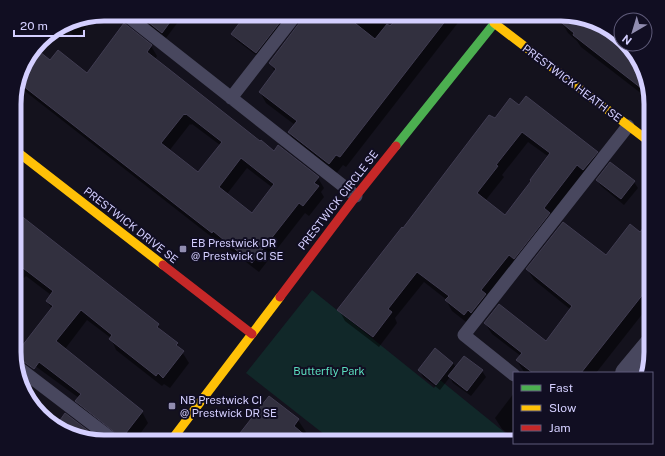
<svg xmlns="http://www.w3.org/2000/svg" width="665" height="456" viewBox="0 0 665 456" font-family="'Public Sans',sans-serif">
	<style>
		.green { fill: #112829 }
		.shadow { fill: #0007; fill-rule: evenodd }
		.building { fill: #32303f; stroke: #403c51; fill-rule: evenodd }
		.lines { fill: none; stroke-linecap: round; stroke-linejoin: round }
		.lane { stroke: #48475e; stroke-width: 13 }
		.street { stroke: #48475e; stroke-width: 22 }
		.fast { stroke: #4caf50; stroke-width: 9 }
		.slow { stroke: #ffc107; stroke-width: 9 }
		.jam { stroke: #c62828; stroke-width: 9 }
		.poi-dot { fill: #918db0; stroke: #110e22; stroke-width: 1.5 }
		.labels { text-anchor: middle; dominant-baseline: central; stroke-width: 4; stroke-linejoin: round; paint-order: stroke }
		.street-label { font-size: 11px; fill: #d4cfff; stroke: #110e22 }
		.poi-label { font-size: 11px; fill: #d4cfff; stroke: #110e22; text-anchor: start }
		.park-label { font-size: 11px; fill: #5bdebe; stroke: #110e22 }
		.rim { fill: none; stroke: #d4cfff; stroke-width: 5 }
	</style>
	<rect width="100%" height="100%" fill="#14121d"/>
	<path class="green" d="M312,290L434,388L440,380L514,440V442H334L246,373Z"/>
	<path class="shadow" d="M464,15L346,167L343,165L335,175L296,143L289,133L295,125L266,103L260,92L275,72L270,63L303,37L319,17L375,16L390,28L400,16Z
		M245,17H276L281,21L284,27L260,58L236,40L232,34Z
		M140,18H181L166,38Z
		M75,19H92L77,38L62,26Z
		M561,21L616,32L621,39V44H625L642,64L651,101L581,47L577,41L568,33Z
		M151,46L157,56L155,59L274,152L318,178L324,188L321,192L324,197L309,216L305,213L259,272L219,241L218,242L17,85L26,59L34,49L50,61L87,74ZM190,124L191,125L192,124L220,145L199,173L169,151ZM247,168L273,188L252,214L227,194Z
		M520,107L597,152L603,163L470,325L452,311L446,300H447L424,282L395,318L397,323L379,347L345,321L339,310L495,119ZM528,142L549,157L505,216L485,201L504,177L502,175Z
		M597,180L634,182L638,188L624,205L601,186Z
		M15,212L158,325L163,334L177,344L189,363L170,388L164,384L162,386L116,350L111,338L87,320L65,349L142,412L148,423L134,442L127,438L124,442H122L83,412L76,401L79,398L27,360L52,309L47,301L51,295L26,276L24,278L17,273L15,277Z
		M651,220V303L596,373H525L524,372L517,361L521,356L492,334L485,323L546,342L571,310L534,280L527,269L606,257L641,234Z
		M464,357L482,371L486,377L471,396L453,383L450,377L440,390L423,377L419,370L453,363L456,368Z
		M514,393V438L502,429L495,418Z
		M270,397L298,420L306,432L299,442H235Z
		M30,402L58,424L98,442L49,424Z"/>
	<path class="building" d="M551,14H567L616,32L621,39V44H625L642,64L650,95L573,35L574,33Z
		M450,15L340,157L336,155L329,164L288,132L297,121L259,92L276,69L269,63L300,22L302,17L346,16L375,39L387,24L390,26L399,16Z
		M244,17H284L256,53L231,34Z
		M143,18H173L162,33Z
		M124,23L152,45L147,52L170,70L260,141L261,140L274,151L278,145L319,177L314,183L319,186L303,206L299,203L252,263L213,231L212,233L18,82L26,59L35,48L50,60L58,50L87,73ZM184,114L185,115L186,114L222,142L198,172L161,143ZM241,158L274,184L252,213L219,187Z
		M526,96L598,152L583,170L577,165L544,208L550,213L514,259L509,255L481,290L486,294L471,313L468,310L464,315L445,300L449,296L417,272L388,309L392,312L373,337L337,310L402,227L403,228L489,115L495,118L510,98L519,105ZM522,132L550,153L530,180L531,181L505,215L477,193L498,166L496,165Z
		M610,162L635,181L621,199L596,180Z
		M15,211L159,324L157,327L178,343L176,345L184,351L163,378L158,373L156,376L109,339L112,335L81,310L56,341L143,411L122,438L75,401L81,394L39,362L34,369L20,359L15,357V355L53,306L46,301L53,291L15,262Z
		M651,219V284L581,373H533L516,360L522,353L484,323L499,304L546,341L572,306L526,269L563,222L606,255L630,224L640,232Z
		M435,348L453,363L436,385L418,370Z
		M464,356L483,370L467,391L448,376Z
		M269,396L299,419L294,426L313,442H251L240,433Z
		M65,413L103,442H98L56,426Z"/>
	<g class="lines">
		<path class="lane" d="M130,18L356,196
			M231,98L294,17
			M15,365L116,442
			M514,375L464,335L628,126"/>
		<path class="street" d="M626,373L651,343"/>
		<path class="fast" d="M396,146L501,15"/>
		<path class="slow" d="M494,23L651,143
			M15,150L163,265
			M170,442L280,297"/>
		<path class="jam" d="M163,265L252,334
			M280,297L356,196L396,146"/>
	</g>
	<g class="poi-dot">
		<rect x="179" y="245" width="8" height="8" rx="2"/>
		<rect x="168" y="402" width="8" height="8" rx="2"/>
	</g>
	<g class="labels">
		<g class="street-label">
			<text transform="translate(572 83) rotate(37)">PRESTWICK HEATH SE</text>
			<text transform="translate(338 200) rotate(-52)">PRESTWICK CIRCLE SE</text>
			<text transform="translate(131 225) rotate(38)">PRESTWICK DRIVE SE</text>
		</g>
		<g class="poi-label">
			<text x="191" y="243">EB Prestwick DR<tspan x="191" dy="13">@ Prestwick CI SE</tspan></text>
			<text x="180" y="400">NB Prestwick CI<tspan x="180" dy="13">@ Prestwick DR SE</tspan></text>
		</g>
		<g class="park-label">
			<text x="329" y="371">Butterfly Park</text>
		</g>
	</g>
	<path d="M0 0H665V456H0ZM104 21H561A83 83 0 0 1 644 104V352A83 83 0 0 1 561 435H104A83 83 0 0 1 21 352V104A83 83 0 0 1 104 21Z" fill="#110e22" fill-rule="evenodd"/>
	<path class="rim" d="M104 21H561A83 83 0 0 1 644 104V352A83 83 0 0 1 561 435H104A83 83 0 0 1 21 352V104A83 83 0 0 1 104 21Z"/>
	<rect x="513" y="372" width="140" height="72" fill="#110e22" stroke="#5f5b7a"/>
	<rect x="521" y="385" width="20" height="6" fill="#4caf50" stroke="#5f5b7a"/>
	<text x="549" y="392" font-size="12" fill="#d4cfff">Fast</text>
	<rect x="521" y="405" width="20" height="6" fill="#ffc107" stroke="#5f5b7a"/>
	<text x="549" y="412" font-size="12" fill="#d4cfff">Slow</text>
	<rect x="521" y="425" width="20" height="6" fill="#c62828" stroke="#5f5b7a"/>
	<text x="549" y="432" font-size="12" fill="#d4cfff">Jam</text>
	<g transform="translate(633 32) rotate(218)"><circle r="19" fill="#110e22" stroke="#5f5b7a"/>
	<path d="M0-3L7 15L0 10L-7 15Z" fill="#918db0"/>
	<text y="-6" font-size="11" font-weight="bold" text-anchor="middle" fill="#d4cfff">N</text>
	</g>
	<path d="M14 30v6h70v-6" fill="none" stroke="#d4cfff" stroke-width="2"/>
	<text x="20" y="30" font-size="12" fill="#d4cfff" stroke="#110e22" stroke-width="3" paint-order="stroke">20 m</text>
</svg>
